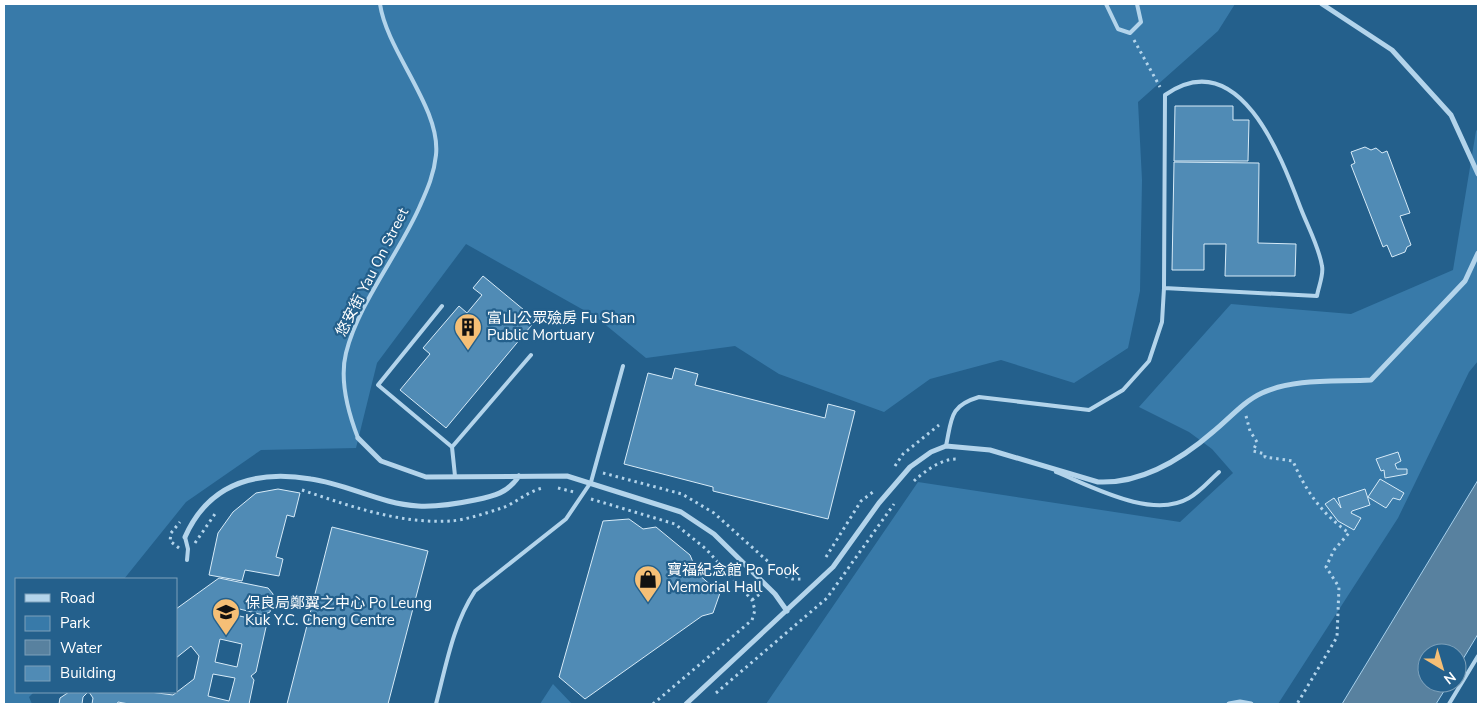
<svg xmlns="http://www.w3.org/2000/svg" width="1482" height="708" viewBox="0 0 1482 708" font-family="'Nunito Sans','Noto Sans TC',sans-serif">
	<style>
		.green { fill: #387aa9 }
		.water { fill: #58819f; stroke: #a7d0eb }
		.building { fill: #508bb5; stroke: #d7ebf8; fill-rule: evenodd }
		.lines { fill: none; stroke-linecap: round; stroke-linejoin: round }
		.path { stroke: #b3d4eb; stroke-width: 3; stroke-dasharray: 2.5 4; stroke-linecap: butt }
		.service { stroke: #b3d4eb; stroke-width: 4 }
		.minor { stroke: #b3d4eb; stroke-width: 5 }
		.labels { text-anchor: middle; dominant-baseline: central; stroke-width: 4.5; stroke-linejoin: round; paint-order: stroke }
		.street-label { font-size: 15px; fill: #fff; stroke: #24608c }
		.poi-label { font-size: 15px; fill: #fff; stroke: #24608c; text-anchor: start }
	</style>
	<rect width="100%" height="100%" fill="#24608c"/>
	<path class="green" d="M4,4H1235L1218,31L1138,102L1142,180L1140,291L1128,348L1074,383L1001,360L930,379L884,412L779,374L735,346L646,358L596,317L466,244L377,363L356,448L261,450L186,502L124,579H16V692H34L29,697L32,704H4Z
		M1478,129V361L1469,372L1398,518L1278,704H766L918,482L1180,522L1233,473L1212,449L1189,432L1139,407L1231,304L1351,314L1453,270L1476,131Z
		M553,684L572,704H540Z"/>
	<path class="water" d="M1478,480V634L1457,669V653H1427V683H1449L1436,704H1342Z"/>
	<path class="building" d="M1175,106H1233V120H1249L1248,161H1174Z
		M1365,147L1371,150L1376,148L1382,153L1387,151L1410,213L1400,216L1411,245L1407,247L1405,252L1392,257L1387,245L1383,247L1351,165L1355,163L1351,152Z
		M1174,162L1259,163L1258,243L1296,244L1295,276H1225L1226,244H1204V270H1172Z
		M483,276L536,320L446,428L400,390L430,354L423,348L459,306L467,313L482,295L473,288Z
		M675,368L698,374L695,385L825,418L828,404L855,411L828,519L713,491V487L624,464L648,373L672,379Z
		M1398,452L1401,461L1395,464L1397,469H1407V474L1385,478L1384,470L1381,471L1376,459Z
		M1380,479L1404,493L1400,500L1393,498L1386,508L1368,497Z
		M278,489L300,493L294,517L287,515L276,557L283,559L279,576L245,570L242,581L209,575L218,533L233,512L256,493Z
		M1365,489L1370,505L1352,511L1351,513L1361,518L1354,530L1338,521L1325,504L1334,498L1341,508L1338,498Z
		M629,519L643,529L656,527L690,555L698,574L720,593L713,613L702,616L585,699L559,677L603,521Z
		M332,527L428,551L388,704H287Z
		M219,578L268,588L273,594L270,612L263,615L228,606L227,613L261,621L266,627L256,672L251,676L254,680L249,704H129L118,702L117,704H92L93,698L89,692H150L173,695L194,679L199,656L191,646L176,658V609ZM220,639L242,644L237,667L215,662ZM213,674L235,678L229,701L208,696Z
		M69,692H88L83,697L82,704H59L60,698Z"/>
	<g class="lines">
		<path class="path" d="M1134,40L1160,87
			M1246,416L1250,431L1257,442L1253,451L1265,454V457L1293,461C1305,490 1322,514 1349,533L1334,550L1326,567L1339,587L1337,637L1297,704
			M895,466L903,454L939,425
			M603,473L682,494L714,513L783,575L792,579H804
			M914,481C925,471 941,459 956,459
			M558,488L574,492
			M302,490C350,506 399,524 450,521C466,520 486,513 502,508C516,503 528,491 543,488
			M591,499L675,524L706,549L752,600L755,610L752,620L653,704
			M195,543L217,511
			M179,548L170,541L171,533L180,522
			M826,557L861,501L873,492
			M752,600L761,593
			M716,693L827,598L894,504"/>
		<path class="service" d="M1106,4L1118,29L1130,33L1141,22L1137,4
			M442,306L378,385L452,447
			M358,438C348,412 339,381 346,353C358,304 398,255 419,208C427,190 434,175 436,155C441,108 387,52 380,4
			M946,446C952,418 949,406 979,397L1089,410L1123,390L1149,361L1162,322L1164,288L1165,95C1239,43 1281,156 1301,209C1308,227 1319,247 1322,266C1324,275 1318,288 1317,296L1164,288
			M1056,472C1091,486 1152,520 1189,498C1200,492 1210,480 1219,472
			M455,476L452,447L531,355
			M185,537L188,549L187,560
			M436,704C446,666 453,624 475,591L566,519L591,482L623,366
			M1449,704L1478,656"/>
		<path class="minor" d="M1322,4L1392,50L1451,115L1478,174
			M358,438L381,461L426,477L567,476L681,512L714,534L775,594L787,611
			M185,537C209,483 256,470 311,479C347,484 381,504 418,506C437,507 456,504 475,500C494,496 508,493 519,476
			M686,704L833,567L879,503L910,467L931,452L946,446L990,450L1098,482C1141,484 1182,459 1214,431C1229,419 1244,401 1262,393C1295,378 1335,382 1371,380L1465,281L1478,253
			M1229,704L1240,702L1251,704"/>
	</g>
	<defs>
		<g id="building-pin" transform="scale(1.4375)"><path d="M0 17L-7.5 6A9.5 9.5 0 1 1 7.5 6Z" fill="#f5bf76" stroke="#24608c"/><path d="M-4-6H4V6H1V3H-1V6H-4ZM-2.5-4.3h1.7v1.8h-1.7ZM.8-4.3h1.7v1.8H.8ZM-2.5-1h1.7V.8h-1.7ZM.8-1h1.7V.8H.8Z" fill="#111"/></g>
		<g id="shop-pin" transform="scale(1.4375)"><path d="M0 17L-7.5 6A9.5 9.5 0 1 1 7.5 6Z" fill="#f5bf76" stroke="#24608c"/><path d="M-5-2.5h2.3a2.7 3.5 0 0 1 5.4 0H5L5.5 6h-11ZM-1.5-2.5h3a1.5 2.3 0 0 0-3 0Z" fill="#111"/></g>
		<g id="school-pin" transform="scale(1.4375)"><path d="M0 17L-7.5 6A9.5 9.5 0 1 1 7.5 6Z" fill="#f5bf76" stroke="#24608c"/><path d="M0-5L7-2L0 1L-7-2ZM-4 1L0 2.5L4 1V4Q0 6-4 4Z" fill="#111"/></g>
	</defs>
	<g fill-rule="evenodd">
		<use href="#building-pin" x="468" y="327"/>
		<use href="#shop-pin" x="648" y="579"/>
		<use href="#school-pin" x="226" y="612"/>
	</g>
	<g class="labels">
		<g class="street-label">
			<text transform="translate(372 272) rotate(-63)">悠安街 Yau On Street</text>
		</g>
		<g class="poi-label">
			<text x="487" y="318">富山公眾殮房 Fu Shan<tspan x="487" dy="17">Public Mortuary</tspan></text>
			<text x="667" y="570">寶福紀念館 Po Fook<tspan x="667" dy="17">Memorial Hall</tspan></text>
			<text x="245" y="603">保良局鄭翼之中心 Po Leung<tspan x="245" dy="17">Kuk Y.C. Cheng Centre</tspan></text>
		</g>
	</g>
	<rect width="1482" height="708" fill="none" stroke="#ffffff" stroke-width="10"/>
	<rect x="15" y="578" width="162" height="115" fill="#24608c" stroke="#7ca0ba"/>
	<rect x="25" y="594" width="25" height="8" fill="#b3d4eb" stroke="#7ca0ba"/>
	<text x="60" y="603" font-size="15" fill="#ffffff">Road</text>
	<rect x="25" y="616" width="25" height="15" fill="#387aa9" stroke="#7ca0ba"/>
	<text x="60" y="628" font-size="15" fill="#ffffff">Park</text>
	<rect x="25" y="640" width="25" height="15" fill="#58819f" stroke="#7ca0ba"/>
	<text x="60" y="653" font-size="15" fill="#ffffff">Water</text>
	<rect x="25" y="666" width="25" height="15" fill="#508bb5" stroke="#7ca0ba"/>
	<text x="60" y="678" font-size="15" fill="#ffffff">Building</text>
	<g transform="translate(1442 668) rotate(142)"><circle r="24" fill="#24608c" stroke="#7ca0ba"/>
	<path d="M0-4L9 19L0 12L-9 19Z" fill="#f5bf76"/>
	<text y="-8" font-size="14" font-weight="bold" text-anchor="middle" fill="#ffffff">N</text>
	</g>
</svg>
